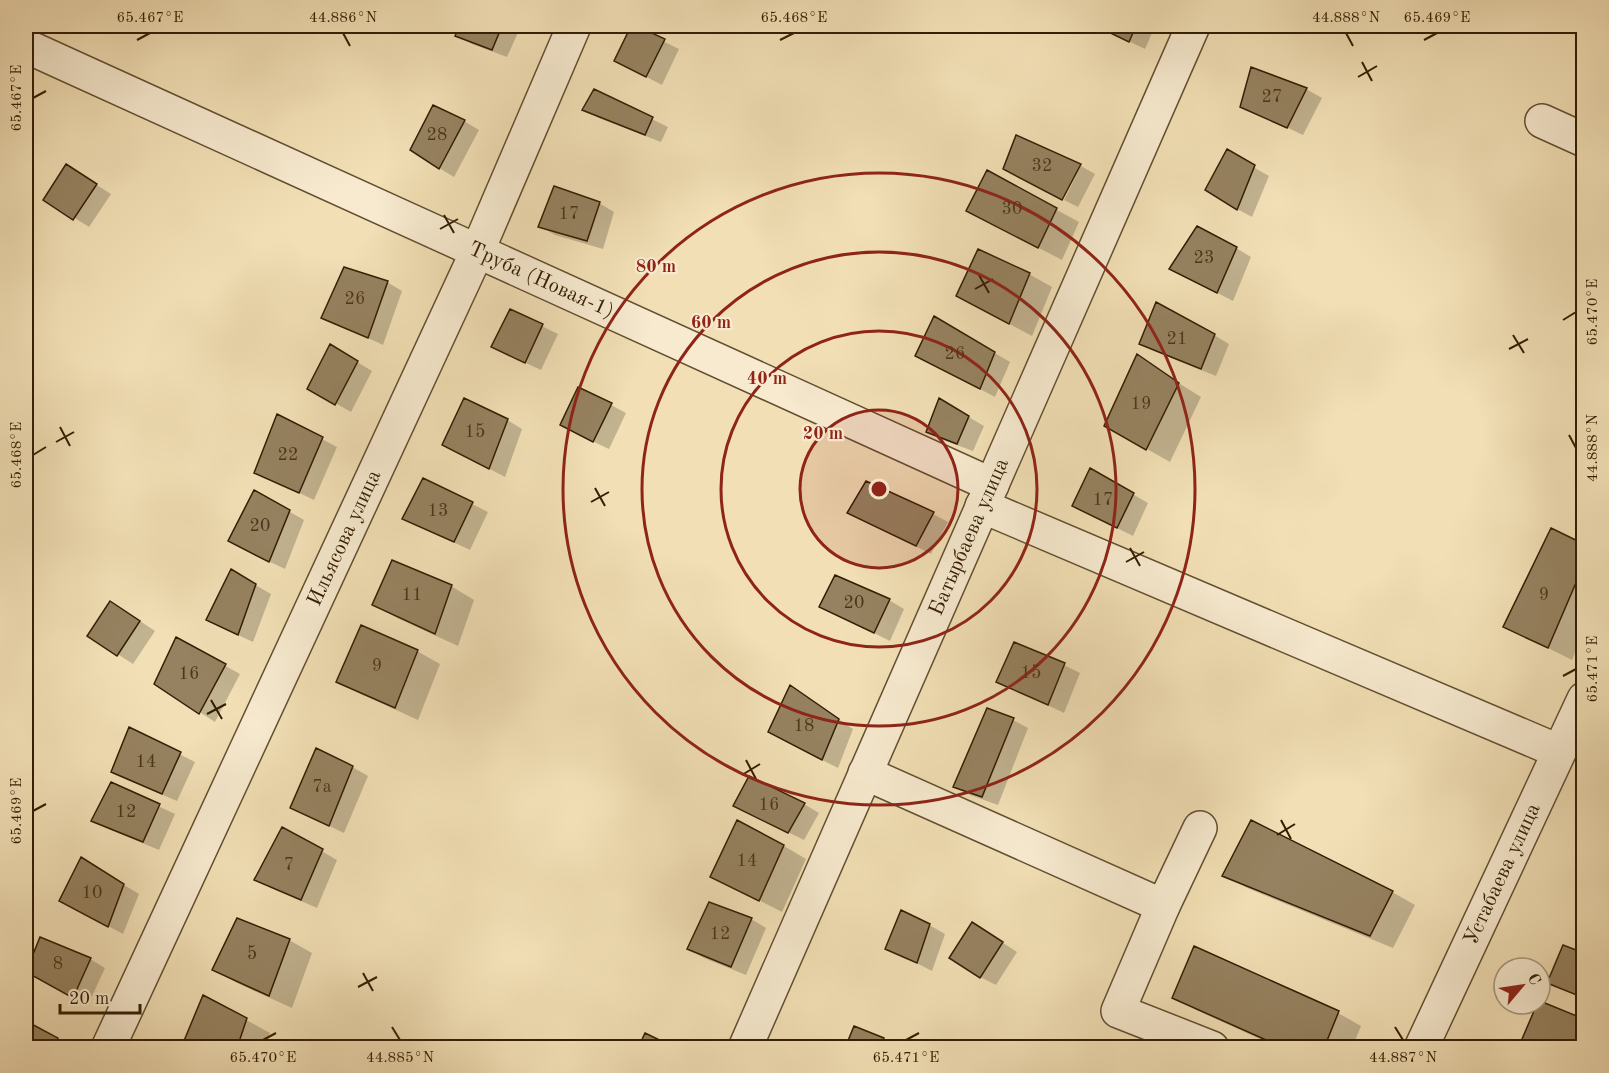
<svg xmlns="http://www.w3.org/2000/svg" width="1609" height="1073" viewBox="0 0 1609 1073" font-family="'Old Standard TT',serif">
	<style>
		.shadow { fill: #0003 }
		.building { fill: #968260; stroke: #331d03; stroke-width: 1.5 }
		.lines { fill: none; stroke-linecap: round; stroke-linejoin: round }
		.minor-casing { stroke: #634e30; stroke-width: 36 }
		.minor { stroke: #f7eacf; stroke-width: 33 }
		.ticks { fill: none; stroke: #331d03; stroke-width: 2 }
		.ring { fill: none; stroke: #8f2418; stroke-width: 3 }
		.labels { text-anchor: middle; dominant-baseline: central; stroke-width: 4.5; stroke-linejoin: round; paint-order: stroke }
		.number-label { font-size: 18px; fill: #4c361a }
		.street-label { font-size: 21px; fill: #331d03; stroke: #f7eacf }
		.centre { fill: #8f2418; stroke: #f7eacf; stroke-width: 3 }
		.ring-label { font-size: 18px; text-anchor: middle; font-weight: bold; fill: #8f2418; stroke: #f7eacf; stroke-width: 4.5; stroke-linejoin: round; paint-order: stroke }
		.neatline { fill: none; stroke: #331d03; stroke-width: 2 }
		.ticks-label { font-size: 15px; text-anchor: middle; fill: #331d03 }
	</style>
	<rect width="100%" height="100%" fill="#f2dfb5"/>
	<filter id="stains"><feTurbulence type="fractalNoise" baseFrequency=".00333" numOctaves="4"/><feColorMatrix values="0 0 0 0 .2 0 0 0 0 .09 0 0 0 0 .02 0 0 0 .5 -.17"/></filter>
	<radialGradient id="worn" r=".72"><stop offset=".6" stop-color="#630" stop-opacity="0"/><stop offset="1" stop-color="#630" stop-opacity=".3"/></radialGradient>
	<path class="shadow" d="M462,26H521L507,57L472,44L457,35Z
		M632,26L679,49L662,85L616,61Z
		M1097,26H1155L1145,49Z
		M1252,69L1306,89L1322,98L1303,135L1241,106Z
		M595,91L668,127L661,142L599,118L584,109Z
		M464,121L479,130L454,177L439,168Z
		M1227,152L1269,176L1252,217L1237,209Z
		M1081,166L1095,174L1078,207L1064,200Z
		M987,172L1079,222L1062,260L991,223Z
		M81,175L111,194L89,227L45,199Z
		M599,203L614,212L603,249L555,235L540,226Z
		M1236,248L1251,257L1233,301L1186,277Z
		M1029,274L1052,287L1032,336L981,309Z
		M387,282L402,291L383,345L323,317Z
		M511,311L558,334L541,370L509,355Z
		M935,318L1010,362L995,397L932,364Z
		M1214,335L1229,344L1216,376L1156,352L1141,344Z
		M330,346L372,371L351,412L309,388Z
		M1137,357L1201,397L1170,462L1106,426Z
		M940,400L984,426L973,451L943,440L928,431Z
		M611,405L626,413L609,449L577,434Z
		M507,420L522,429L505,477L459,453Z
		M322,439L337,447L314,500L256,472Z
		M1091,470L1148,503L1133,536L1089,514Z
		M424,480L488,512L470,550L404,519Z
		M255,492L304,520L285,569L245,550Z
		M850,513L933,514L948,522L931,554Z
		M1584,546V631L1572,660L1505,626Z
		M231,571L271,594L253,642L223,628Z
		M451,586L474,600L458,646L397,618L374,605Z
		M889,600L904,609L890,641L821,607Z
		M125,611L155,631L133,664L89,636Z
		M177,639L240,674L215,722L156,684Z
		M1015,644L1064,665L1080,673L1064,713L997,681Z
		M417,651L440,664L418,720L361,694L338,681Z
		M791,687L853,729L838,768L785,741Z
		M1013,720L1028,728L998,805L970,795L954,786Z
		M130,729L195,762L177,801L128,780L113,771Z
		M352,767L368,776L344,833L292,808Z
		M111,784L175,814L159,850L108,829L93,820Z
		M804,804L819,813L804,840L735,806Z
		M283,829L337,860L317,908L271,888L256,879Z
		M784,846L806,859L782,912L712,876Z
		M96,868L139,894L123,934L76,909Z
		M1224,875L1392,892L1415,905L1393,948L1247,888Z
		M751,919L766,928L746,975L704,958L689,949Z
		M929,925L945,934L932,971L887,948Z
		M988,933L1017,952L996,985L980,977Z
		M289,940L312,953L292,1008L237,983L214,970Z
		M1584,955V999L1549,983Z
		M90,959L105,968L88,1005L42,980Z
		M204,997L270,1033L264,1048H183Z
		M1174,997L1338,1013L1361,1026L1352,1048H1280L1196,1010Z
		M1540,1003L1584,1020V1048H1541L1524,1038Z
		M26,1022L57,1039L71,1048H26Z
		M855,1028L883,1039L897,1048H846Z"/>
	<path class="building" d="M460,26H502L492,50L455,36Z
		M631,26H637L665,39L646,77L614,61Z
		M1096,26H1136L1129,42Z
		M1251,67L1307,88L1287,128L1240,107Z
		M594,89L653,117L645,135L582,110Z
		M433,105L465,120L439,169L410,150Z
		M1016,135L1081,164L1062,200L1003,169Z
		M1227,149L1255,165L1237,210L1205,190Z
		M66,164L97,184L73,220L43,200Z
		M987,170L1057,208L1038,248L966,211Z
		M554,186L600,202L587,241L538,227Z
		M1197,226L1237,247L1217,293L1169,269Z
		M978,249L1030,273L1009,324L956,296Z
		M344,267L388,281L368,338L321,318Z
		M1156,302L1215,334L1201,369L1139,344Z
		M510,309L543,324L525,363L491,347Z
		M934,316L995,352L980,389L915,356Z
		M330,344L358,361L335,405L307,389Z
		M1137,354L1179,383L1146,450L1104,426Z
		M578,387L612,403L593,442L560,425Z
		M464,398L508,419L489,469L442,445Z
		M939,398L969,416L957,444L926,432Z
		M277,414L323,437L299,493L254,473Z
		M1090,468L1134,493L1117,528L1072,506Z
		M423,478L473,502L454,542L402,519Z
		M866,481L934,512L916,546L847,513Z
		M254,490L290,510L269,562L228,541Z
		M1551,528L1584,544V564L1548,648L1503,627Z
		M392,560L452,585L435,634L372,605Z
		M231,569L256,584L238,635L206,620Z
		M835,575L890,599L874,633L819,607Z
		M110,601L140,621L117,656L87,636Z
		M361,625L418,650L395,708L336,682Z
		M176,637L226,664L199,714L154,684Z
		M1014,642L1065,663L1048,705L996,682Z
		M790,685L839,719L822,760L768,732Z
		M987,708L1014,718L982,797L953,787Z
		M129,727L181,752L162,794L111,772Z
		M316,748L353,766L329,826L290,808Z
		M749,776L805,803L788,833L733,806Z
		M111,782L160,804L143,842L91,821Z
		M737,820L784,845L759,901L710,877Z
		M1251,820L1393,891L1370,936L1222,876Z
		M282,827L323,849L301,900L254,880Z
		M81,857L124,884L108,927L59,901Z
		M709,902L752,918L731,967L687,949Z
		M901,910L930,924L917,963L885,949Z
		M237,918L290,939L269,996L212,970Z
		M972,922L1003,942L980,978L949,958Z
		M40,937L91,958L73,998L26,972Z
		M1563,945L1584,953V998L1547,983Z
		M1194,946L1339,1011L1324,1048H1284L1172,998Z
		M203,995L247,1018L237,1048H181Z
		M1540,1001L1584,1019L1573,1048H1543L1522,1039L1537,1004H1540Z
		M26,1021L58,1038L55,1048H26Z
		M854,1026L884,1038L880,1048H845Z
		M645,1033L676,1048H638Z"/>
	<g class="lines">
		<g class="minor-casing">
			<g id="minor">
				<path id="s1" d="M26,46L992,485"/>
				<path d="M1542,121L1584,140"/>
				<path d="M982,506L1558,751"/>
				<path d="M865,773L1163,906L1200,828"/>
				<path d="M1163,906L1118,1011L1212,1048"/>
				<path id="s2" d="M108,1048L477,252L574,26"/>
				<path id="s3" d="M745,1048L1193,26"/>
				<path id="s4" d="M1421,1048L1584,699"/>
			</g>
		</g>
		<use href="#minor" class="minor"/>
	</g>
	<path class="ticks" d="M343,33L350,46M1346,33L1353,46M137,40L150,33M780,40L794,33M1424,40L1437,33M1362,62L1372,81M1358,77L1377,66M33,98L46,91M444,215L454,233M440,229L458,219M979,275L989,293M975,289L993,279M1563,320L1576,312M1513,335L1524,353M1509,349L1528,339M60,427L70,446M1569,435L1576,448M56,442L74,432M33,455L46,447M595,488L605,506M591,502L609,492M1130,548L1140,566M1126,562L1144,552M1563,676L1576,669M211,700L222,719M207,714L226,704M746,760L756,779M742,775L760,764M33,811L46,804M1281,820L1291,839M1277,835L1295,824M363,973L373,991M358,987L377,977M392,1027L400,1040M1395,1027L1403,1040M263,1040L276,1033M906,1040L919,1033"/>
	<circle cx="879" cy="489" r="79" fill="#8f2418" fill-opacity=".12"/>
	<g class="ring">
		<circle cx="879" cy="489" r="79"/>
		<circle cx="879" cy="489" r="158"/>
		<circle cx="879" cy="489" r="237"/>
		<circle cx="879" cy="489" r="316"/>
	</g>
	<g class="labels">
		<g class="number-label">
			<text x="1272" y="97">27</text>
			<text x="437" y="135">28</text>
			<text x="1042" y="166">32</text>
			<text x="1012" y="209">30</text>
			<text x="569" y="214">17</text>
			<text x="1204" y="258">23</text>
			<text x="355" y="299">26</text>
			<text x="1177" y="339">21</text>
			<text x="955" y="354">26</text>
			<text x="1141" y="404">19</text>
			<text x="475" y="432">15</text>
			<text x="288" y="455">22</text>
			<text x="1103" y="500">17</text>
			<text x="438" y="511">13</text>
			<text x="260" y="526">20</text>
			<text x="412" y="595">11</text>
			<text x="1544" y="595">9</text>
			<text x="854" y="603">20</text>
			<text x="377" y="666">9</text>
			<text x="1031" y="673">15</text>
			<text x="189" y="674">16</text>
			<text x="804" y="726">18</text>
			<text x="146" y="762">14</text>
			<text x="322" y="787">7а</text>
			<text x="769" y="805">16</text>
			<text x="126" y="812">12</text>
			<text x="747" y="861">14</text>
			<text x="289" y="865">7</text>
			<text x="92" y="893">10</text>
			<text x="720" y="934">12</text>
			<text x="252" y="954">5</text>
			<text x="58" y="964">8</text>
		</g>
		<g class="street-label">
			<text stroke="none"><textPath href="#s1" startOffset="566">Труба (Новая-1)</textPath></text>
			<text stroke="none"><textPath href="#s3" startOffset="558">Батырбаева улица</textPath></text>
			<text stroke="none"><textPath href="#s2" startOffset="562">Ильясова улица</textPath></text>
			<text stroke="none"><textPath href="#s4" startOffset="192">Устабаева улица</textPath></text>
		</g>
	</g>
	<circle cx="879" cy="489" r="9" class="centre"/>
	<g class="ring-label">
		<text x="656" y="272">80 m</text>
		<text x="711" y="328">60 m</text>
		<text x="767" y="384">40 m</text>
		<text x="823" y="439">20 m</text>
	</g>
	<rect width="1609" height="1073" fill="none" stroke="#f2dfb5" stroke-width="66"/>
	<g transform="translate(1522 986) rotate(61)"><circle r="28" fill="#f7eacf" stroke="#a9987d" stroke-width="1.5"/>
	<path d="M0-4.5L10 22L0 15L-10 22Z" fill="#8f2418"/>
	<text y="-9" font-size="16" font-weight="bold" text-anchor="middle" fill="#331d03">С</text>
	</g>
	<path d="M60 1004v9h80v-9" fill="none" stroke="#331d03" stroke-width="3"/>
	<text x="69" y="1004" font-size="18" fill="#331d03" stroke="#f7eacf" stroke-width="4.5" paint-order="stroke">20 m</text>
	<rect x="33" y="33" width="1543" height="1007" class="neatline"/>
	<g class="ticks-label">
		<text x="150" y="22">65.467°E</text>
		<text x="343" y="22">44.886°N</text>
		<text x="794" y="22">65.468°E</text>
		<text x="1346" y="22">44.888°N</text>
		<text x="1437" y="22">65.469°E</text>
		<text transform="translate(16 98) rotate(-90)" y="5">65.467°E</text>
		<text transform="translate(1592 312) rotate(-90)" y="5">65.470°E</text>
		<text transform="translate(1592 448) rotate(-90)" y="5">44.888°N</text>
		<text transform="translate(16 455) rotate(-90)" y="5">65.468°E</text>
		<text transform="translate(1592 669) rotate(-90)" y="5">65.471°E</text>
		<text transform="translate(16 811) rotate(-90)" y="5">65.469°E</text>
		<text x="263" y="1062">65.470°E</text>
		<text x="400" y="1062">44.885°N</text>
		<text x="906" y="1062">65.471°E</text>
		<text x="1403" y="1062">44.887°N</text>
	</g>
	<rect width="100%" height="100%" filter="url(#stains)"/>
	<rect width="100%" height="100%" fill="url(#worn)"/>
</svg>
